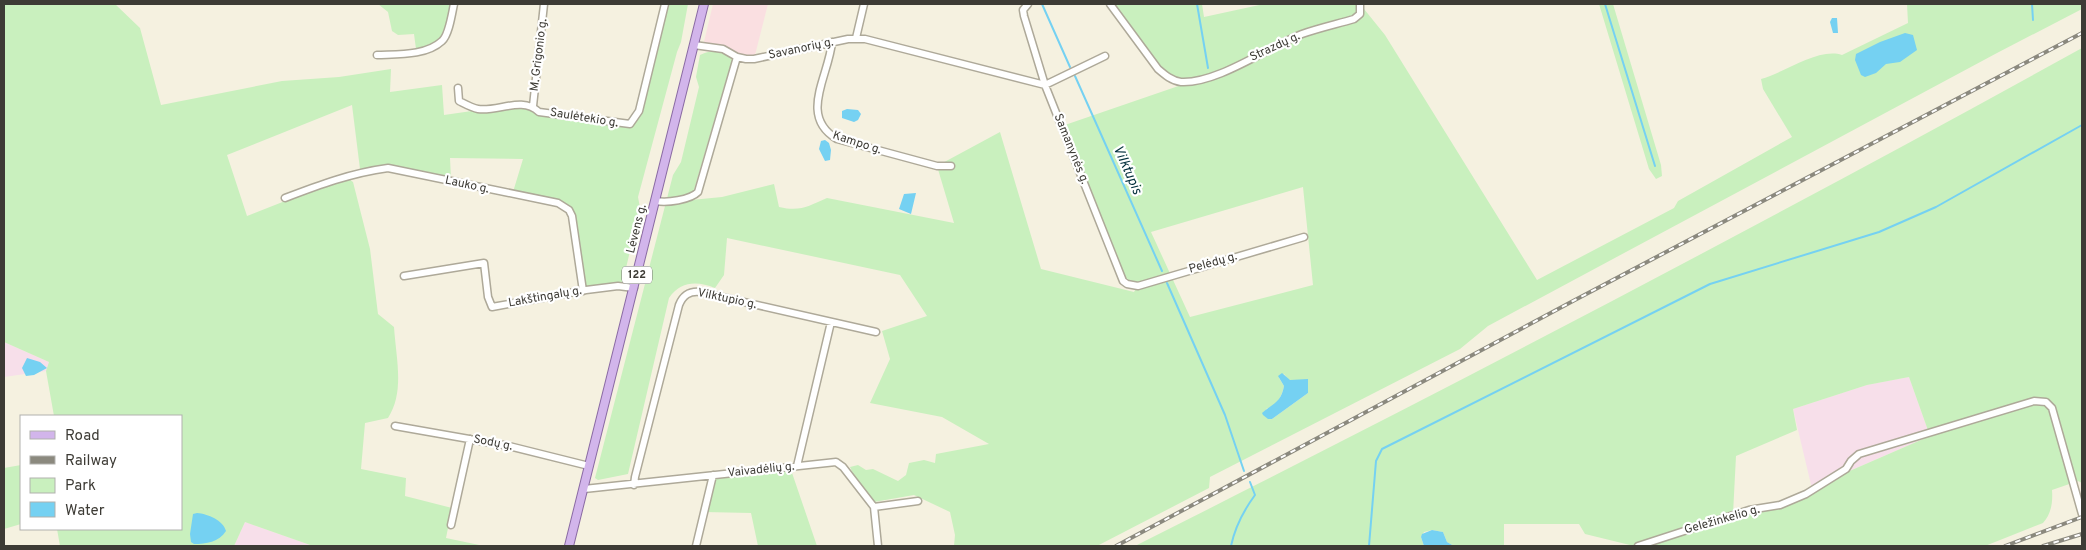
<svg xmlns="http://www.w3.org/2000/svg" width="2086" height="550" viewBox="0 0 2086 550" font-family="Overpass,sans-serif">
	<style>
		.commercial { fill: #fadfe1 }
		.industrial { fill: #f7dfea }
		.green { fill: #c9f0be; fill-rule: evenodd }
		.water { fill: #75d1f2 }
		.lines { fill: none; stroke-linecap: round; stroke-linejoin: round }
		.stream { stroke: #75d1f2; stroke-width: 2 }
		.minor-casing { stroke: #aea999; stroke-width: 9 }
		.major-casing { stroke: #8a6aa3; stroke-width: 10 }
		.minor { stroke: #fff; stroke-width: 6 }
		.major { stroke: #d2b5eb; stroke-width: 8 }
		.rail-casing { stroke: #8b897e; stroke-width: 4 }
		.rail { stroke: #fff; stroke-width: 2; stroke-dasharray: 5.5; stroke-linecap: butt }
		.labels { text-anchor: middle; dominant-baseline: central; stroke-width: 4.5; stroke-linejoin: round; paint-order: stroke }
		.shield { fill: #fff; stroke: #777672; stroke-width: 1 }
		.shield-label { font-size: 11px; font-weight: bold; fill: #3d3b35 }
		.street-label { font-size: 12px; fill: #3d3b35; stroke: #fff }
		.water-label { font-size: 14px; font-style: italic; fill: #022f3c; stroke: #fff }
	</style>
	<rect width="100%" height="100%" fill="#f5f1e0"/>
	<path class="commercial" d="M713,4H768L754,59L703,46Z"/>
	<path class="industrial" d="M4,342L49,362L46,371L4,377Z
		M1909,377L1930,436L1845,473L1813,493L1793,409L1867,385Z
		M245,522L313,546H234Z"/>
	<path class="green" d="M4,4H115L140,28L161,105L282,81L339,77L391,69L390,92L442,85L444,115L520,104L539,112L626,125L634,120L666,4H688L681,42L677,52L638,197L640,208L623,281L618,286L586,290L577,222L570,207L563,203L513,192L523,159L450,158L451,179L386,166L360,169L352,105L227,155L247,216L346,177L353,182L370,249L378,314L394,327C396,358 405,392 388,418L365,423L361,469L406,478L405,496L452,508L446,538L484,546H313L245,522L234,546H60L57,529H181V416H54L46,371L49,362L4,342Z
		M378,4H452C445,30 446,43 416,49L414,34L398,35L392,31L388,12Z
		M1110,4H1202L1204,17L1264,4H1360L1385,35L1537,280L1674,208L1678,201L1792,137L1763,89L1761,79C1784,73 1819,47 1842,55L1908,23L1907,4H2082V9L1997,53L1488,326L1460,349L1210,477L1209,488L1097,546H954L955,535L950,512L914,495L874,502L857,482L850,467L858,465L866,470L873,469L898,481L906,475L909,463L924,460L935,463L936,454L989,444L942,417L870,403L890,359L882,331L927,316L900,275L727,238L724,275L715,288C697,281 681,281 669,298L628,474L598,480L595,478L673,175L681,162L699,87L696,77L700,55C712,50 723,48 732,60L691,200L722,197L774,184L779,207C801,212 808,206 827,198L954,223L937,166L1000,132L1041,269L1134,292L1137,286L1127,284L1062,126L1193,81L1168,77ZM1303,187L1313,285L1190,317L1151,232ZM1284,374L1288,379L1308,393L1272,419L1266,409C1277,406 1282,396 1284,386L1279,378Z
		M1599,4H1613L1661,165L1662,176L1656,179L1649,169Z
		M2082,48V483L2078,481L2052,490C2053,503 2051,514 2043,523L1985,546H1634L1585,534L1579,524H1504V546H1454L1447,542L1443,532L1432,530L1424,532L1421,537L1424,546H1135C1454,386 1770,220 2082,48ZM1909,377L1930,436L1845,473L1813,493L1768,507L1733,514L1736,456L1797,430L1793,409L1867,385Z
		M21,465V524L4,529V468Z
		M790,467L817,546H758L751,513L704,512L713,475Z"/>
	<path class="water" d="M1832,18H1837L1838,33H1833L1830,22Z
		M1905,33L1913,35L1917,50L1900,62L1886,64L1876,73L1865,77L1861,75L1855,60L1856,54L1880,42Z
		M847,109L858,110L861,114L858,120L854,122L842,118V111Z
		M825,140L829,143L831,150L830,160L825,161L819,149L821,141Z
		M916,193L911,214L899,209L904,194Z
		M27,358L40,362L47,368L34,375L26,376L22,368Z
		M1282,373L1290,380L1308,379V393L1272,419H1268L1263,415L1262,413C1273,403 1281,403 1284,386L1278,376Z
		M197,513C208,514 223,520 226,531C219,542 206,544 194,544L191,542L190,534L193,514Z
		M1432,530L1443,532L1447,542L1454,546H1424L1421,537L1422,534Z"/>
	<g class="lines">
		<path class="stream" d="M1042,4L1070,67
			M1197,4L1208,68
			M1605,4L1655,166
			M2032,4L2033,20
			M1075,76L1162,271
			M1167,283L1225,415L1244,471
			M1231,546C1235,527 1244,510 1255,495L1250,482
			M1369,546L1376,461L1382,449L1710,284L1879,232L1936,207L2082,125"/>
		<g class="minor-casing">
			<path id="minor" d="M1028,4L1023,10L1024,16L1045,85L1123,281L1127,284L1138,286L1304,237
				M1110,4L1158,69C1165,75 1172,81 1181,82C1217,84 1268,47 1302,34C1319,28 1337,24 1354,19L1360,14V4
				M856,38L864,4
				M832,42C829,76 798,116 837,139L937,166H951
				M694,45L723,49L737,57
				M377,55C397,54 426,56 442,41C449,35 452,13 454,4
				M458,88L459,101C465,104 472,108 478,109C498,112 522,96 539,112L630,124L639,111L665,4
				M533,106L544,4
				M285,198C319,185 351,173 388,168L558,203L569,210L572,216L583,291
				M656,201C667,203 690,200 698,192L737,57L746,59H754L848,39H865L1045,85L1105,56
				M404,276L484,263L488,297L492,307L586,290L618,286L634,288
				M395,426L509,446L589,466
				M797,466L831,322
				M634,485L635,477L679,305C683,295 689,291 700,292L876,332
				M584,489L836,462L843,467L874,507L918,501
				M874,507L878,546
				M451,525L470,439
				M696,546L713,475
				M1638,546L1749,510L1780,505L1806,494L1846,469L1851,461L1859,454L2034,401L2046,402L2052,408L2082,514"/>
		</g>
		<g class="major-casing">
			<path id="major" d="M569,546L704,4"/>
		</g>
		<use href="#minor" class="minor"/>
		<use href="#major" class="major"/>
		<g class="rail-casing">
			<path id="rail" d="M1116,546L1573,301L2082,33
				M2005,546L2082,517
				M2043,546L2082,534"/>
		</g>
		<use href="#rail" class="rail"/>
	</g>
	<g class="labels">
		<rect class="shield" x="622" y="266.5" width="30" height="17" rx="4"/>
		<g class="shield-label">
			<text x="637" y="275">122</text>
		</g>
		<g class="street-label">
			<text transform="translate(1275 47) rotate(-25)">Strazdų g.</text>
			<text transform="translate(801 49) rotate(-12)">Savanorių g.</text>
			<text transform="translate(539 55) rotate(-83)">M. Grigonio g.</text>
			<text transform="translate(584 118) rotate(9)">Saulėtekio g.</text>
			<text transform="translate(857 143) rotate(18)">Kampo g.</text>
			<text transform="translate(1071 149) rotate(68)">Samanynės g.</text>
			<text transform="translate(467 185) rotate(12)">Lauko g.</text>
			<text transform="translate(637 229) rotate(-76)">Lėvens g.</text>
			<text transform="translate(1213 263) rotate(-16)">Pelėdų g.</text>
			<text transform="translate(545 297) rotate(-10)">Lakštingalų g.</text>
			<text transform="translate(727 299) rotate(12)">Vilktupio g.</text>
			<text transform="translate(493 443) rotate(11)">Sodų g.</text>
			<text transform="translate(761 470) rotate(-6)">Vaivadėlių g.</text>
			<text transform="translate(1722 520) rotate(-16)">Geležinkelio g.</text>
		</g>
		<g class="water-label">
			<text transform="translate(1127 170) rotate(66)">Vilktupis</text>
		</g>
	</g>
	<rect width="2086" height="550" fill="none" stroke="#3d3b35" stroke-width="10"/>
	<rect x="20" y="415" width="162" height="115" fill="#ffffff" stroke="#b1b1ae"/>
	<rect x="30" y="431" width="25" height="8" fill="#d2b5eb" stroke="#b1b1ae"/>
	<text x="65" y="440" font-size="15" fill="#3d3b35">Road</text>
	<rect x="30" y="456" width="25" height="8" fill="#8b897e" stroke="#b1b1ae"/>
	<text x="65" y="465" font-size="15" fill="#3d3b35">Railway</text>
	<rect x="30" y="478" width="25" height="15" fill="#c9f0be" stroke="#b1b1ae"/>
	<text x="65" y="490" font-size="15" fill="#3d3b35">Park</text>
	<rect x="30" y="502" width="25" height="15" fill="#75d1f2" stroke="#b1b1ae"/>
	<text x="65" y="515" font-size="15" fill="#3d3b35">Water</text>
</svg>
